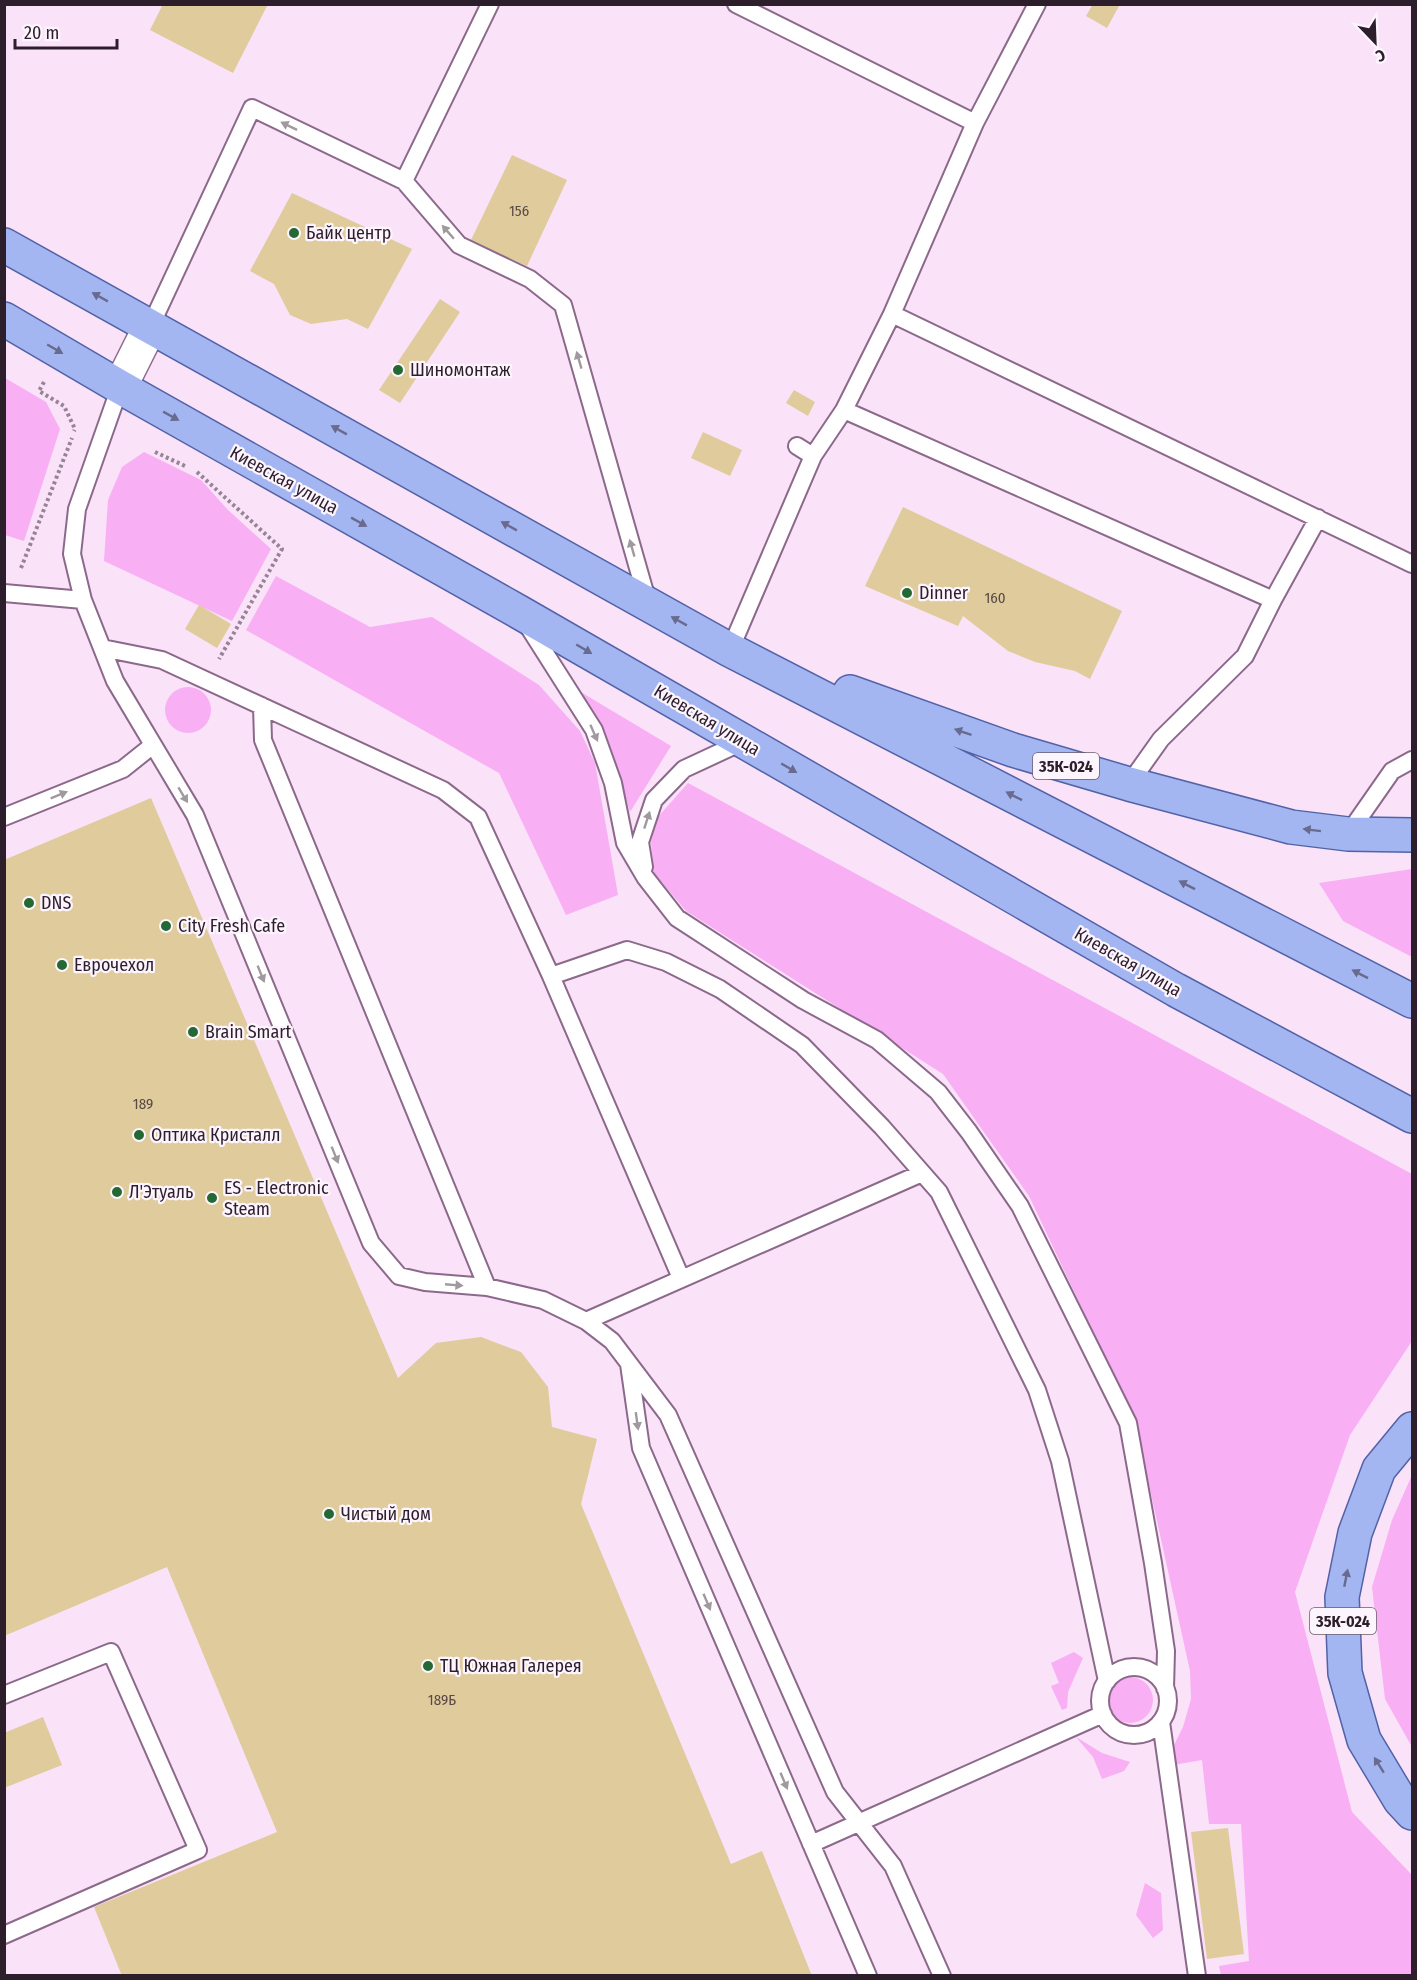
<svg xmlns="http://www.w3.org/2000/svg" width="1417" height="1980" viewBox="0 0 1417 1980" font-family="'Fira Sans Condensed',sans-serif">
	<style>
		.green { fill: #f8aff4 }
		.building { fill: #dfcb9b }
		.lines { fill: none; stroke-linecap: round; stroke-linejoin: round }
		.service-casing { stroke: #8c698b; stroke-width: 20 }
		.tertiary-casing { stroke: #8c698b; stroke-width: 36 }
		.primary-casing { stroke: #5262a6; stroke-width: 36 }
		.path { stroke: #978396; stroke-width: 4; stroke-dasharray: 3 3; stroke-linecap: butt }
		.service { stroke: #fff; stroke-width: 16 }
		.tertiary { stroke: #fff; stroke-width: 33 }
		.primary { stroke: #a3b6f1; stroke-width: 33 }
		.oneway { fill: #a09aa0 }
		.oneway2 { fill: #686a8e }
		.poi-dot { fill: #246833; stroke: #fdf5fd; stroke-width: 2 }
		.labels { text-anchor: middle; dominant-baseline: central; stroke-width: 4.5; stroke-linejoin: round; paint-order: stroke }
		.number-label { font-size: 15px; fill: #5a4948 }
		.shield { fill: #fdf5fd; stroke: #6b5e6b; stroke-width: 1.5 }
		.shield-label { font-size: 16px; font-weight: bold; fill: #2d1e2c }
		.poi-label { font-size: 18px; fill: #2d1e2c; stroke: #fdf5fd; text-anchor: start }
		.street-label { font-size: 18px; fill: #2d1e2c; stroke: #fdf5fd }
	</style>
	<rect width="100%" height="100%" fill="#fae2f9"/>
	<path class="green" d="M5,378L46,402L60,429L24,541L5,535Z
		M144,452L201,480L228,510L271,549L232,621L104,561L108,500L122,467Z
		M276,576L370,627L432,617L539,685L580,731L595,763L618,895L566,915L499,773L246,630Z
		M165 710a23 23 0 1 1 46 0a23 23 0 1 1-46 0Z
		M574,688L671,746L630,812L611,748Z
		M688,783L1412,1174V1341L1350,1435L1295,1592L1352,1812L1412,1875V1975H1221L1219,1966L1249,1961L1241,1824H1209L1202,1760L1173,1765L1172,1749L1183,1727L1191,1699L1190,1671L1135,1421L1029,1196L943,1074L686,911L654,873L651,842L657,818Z
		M1412,869V957L1343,921L1319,883Z
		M1412,1475V1747L1385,1699L1372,1587L1392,1520Z
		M1074,1652L1083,1658L1068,1692L1067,1708L1062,1710L1051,1686L1059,1683L1051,1663Z
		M1107 1700a23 23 0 1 1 46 0a23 23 0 1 1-46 0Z
		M1076,1737L1102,1753L1130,1762L1124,1771L1102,1779L1093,1757Z
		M1145,1883L1161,1893L1163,1930L1153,1938L1136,1915Z"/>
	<path class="building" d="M163,4H268L233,73L150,30Z
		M1093,4L1119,6L1107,28L1086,16Z
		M512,155L567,180L527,266L470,242Z
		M292,193L412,249L368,329L347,319L311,324L290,315L274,284L250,271Z
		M440,299L460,312L400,403L379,390Z
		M794,390L815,402L808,416L786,403Z
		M703,432L742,450L730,476L691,458Z
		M903,507L1122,611L1090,679L1075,671L1035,662L1008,651L963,616L958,626L865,586Z
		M199,605L231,624L217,648L185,629Z
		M151,798L398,1378L436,1343L481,1337L521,1352L548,1387L552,1427L597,1439L581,1504L731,1864L762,1851L812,1976H122L94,1907L277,1832L167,1567L4,1636V860Z
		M43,1717L62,1765L4,1788V1733Z
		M1228,1828L1244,1954L1207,1959L1191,1832Z"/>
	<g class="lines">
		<g class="service-casing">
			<path id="service" d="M736,4L975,123
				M404,181L490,4
				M892,314L1412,564
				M151,325L252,108L404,181L459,245L530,279L563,305L648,603
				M120,387L77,509L72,554L83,600L115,681L195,815L371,1243L399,1276L425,1282L487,1287L543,1300L586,1321L612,1341L668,1415L835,1792L893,1866L942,1976
				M844,410L1273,600
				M797,446L813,456
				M4,593L83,600
				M526,623L594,730L613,783L625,843L645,877L677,918L803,1000L877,1040L938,1092L969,1132L1020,1206L1128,1423L1153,1563L1166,1651L1165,1688
				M102,648L162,660L443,790L478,817L551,976L681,1278
				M730,650L813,456L844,410L892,314L975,123L1037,4
				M262,706L263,740L487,1287
				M1129,784L1161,739L1245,656L1273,600L1318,518
				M4,817L123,769L153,745
				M1348,834L1392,771L1412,760
				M644,867L640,842L654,800L684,769L742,742
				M551,976L627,950L666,962L720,989L802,1045L882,1127L939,1192L1037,1390L1060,1461L1107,1681
				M586,1321L922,1173
				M629,1364L641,1448L868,1976
				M1100 1701a34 34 0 1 1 68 0a34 34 0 1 1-68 0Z
				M4,1695L111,1652L198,1850L4,1935
				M1161,1722L1197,1976
				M811,1844L1103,1714"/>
		</g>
		<g class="tertiary-casing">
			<path id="tertiary" d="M120,387L151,325"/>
		</g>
		<g class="primary-casing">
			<path id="primary" d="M4,245L730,650L1412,1001
				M4,319L120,387L519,612L1176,990L1412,1116
				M850,692L1013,750L1129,784L1291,827L1348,834L1412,835
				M1412,1429L1379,1469L1355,1533L1342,1597L1345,1673L1364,1740L1400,1800L1412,1813"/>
		</g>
		<path class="path" d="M44,382L39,391L64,406L75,429L74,431
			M155,452L185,466
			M197,472L282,549L219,659
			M21,568L72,438"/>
		<use href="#service" class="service"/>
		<use href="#tertiary" class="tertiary"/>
		<use href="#primary" class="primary"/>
	</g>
	<defs><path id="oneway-solid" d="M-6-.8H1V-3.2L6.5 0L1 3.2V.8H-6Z" transform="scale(1.5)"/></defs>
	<g class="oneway">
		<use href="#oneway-solid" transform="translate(289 126) rotate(-154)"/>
		<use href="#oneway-solid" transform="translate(448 232) rotate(-131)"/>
		<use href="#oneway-solid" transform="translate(579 360) rotate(-106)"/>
		<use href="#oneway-solid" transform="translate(632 548) rotate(-106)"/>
		<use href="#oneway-solid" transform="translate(594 733) rotate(66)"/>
		<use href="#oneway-solid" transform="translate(59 795) rotate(-22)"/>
		<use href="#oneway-solid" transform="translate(183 795) rotate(59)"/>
		<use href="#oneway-solid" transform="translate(647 820) rotate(-72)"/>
		<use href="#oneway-solid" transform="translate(261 974) rotate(68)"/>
		<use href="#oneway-solid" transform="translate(335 1155) rotate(68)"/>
		<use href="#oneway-solid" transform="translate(454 1285) rotate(5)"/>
		<use href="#oneway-solid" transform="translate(637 1421) rotate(82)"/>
		<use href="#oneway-solid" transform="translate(707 1602) rotate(67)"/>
		<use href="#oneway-solid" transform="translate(784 1781) rotate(67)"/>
	</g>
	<g class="oneway2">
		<use href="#oneway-solid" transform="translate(100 297) rotate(-151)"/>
		<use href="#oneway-solid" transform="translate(55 349) rotate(30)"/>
		<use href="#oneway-solid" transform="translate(171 416) rotate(29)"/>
		<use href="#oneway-solid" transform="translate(339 430) rotate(-151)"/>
		<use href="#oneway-solid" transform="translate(359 522) rotate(29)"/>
		<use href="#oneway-solid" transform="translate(509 526) rotate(-151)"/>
		<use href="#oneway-solid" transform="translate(679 621) rotate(-151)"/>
		<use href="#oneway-solid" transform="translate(584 649) rotate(30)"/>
		<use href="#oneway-solid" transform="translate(963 732) rotate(-161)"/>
		<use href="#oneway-solid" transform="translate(789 768) rotate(30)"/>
		<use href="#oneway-solid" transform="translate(1014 796) rotate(-153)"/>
		<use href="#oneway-solid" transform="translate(1312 830) rotate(-173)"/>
		<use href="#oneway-solid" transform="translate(1187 885) rotate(-153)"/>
		<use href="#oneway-solid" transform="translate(1360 974) rotate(-153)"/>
		<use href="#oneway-solid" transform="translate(1346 1578) rotate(-79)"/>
		<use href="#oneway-solid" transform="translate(1379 1765) rotate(-122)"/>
	</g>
	<g class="poi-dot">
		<circle cx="294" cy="233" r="6"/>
		<circle cx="398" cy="370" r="6"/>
		<circle cx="907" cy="593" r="6"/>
		<circle cx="29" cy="903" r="6"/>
		<circle cx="166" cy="926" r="6"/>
		<circle cx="62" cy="965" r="6"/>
		<circle cx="193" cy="1032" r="6"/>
		<circle cx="139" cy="1135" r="6"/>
		<circle cx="117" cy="1192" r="6"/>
		<circle cx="212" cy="1198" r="6"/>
		<circle cx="329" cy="1514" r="6"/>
		<circle cx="428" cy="1666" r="6"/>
	</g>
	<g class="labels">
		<g class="number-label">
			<text x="519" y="211">156</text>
			<text x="995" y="598">160</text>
			<text x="143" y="1104">189</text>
			<text x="442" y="1700">189Б</text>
		</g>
		<g class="shield">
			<rect x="1033" y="753" width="66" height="26" rx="4.5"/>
			<rect x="1310" y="1608" width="66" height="26" rx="4.5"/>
		</g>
		<g class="shield-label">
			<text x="1066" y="766">35К-024</text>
			<text x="1343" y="1621">35К-024</text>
		</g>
		<g class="poi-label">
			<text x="306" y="233">Байк центр</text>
			<text x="410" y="370">Шиномонтаж</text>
			<text x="919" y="593">Dinner</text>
			<text x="41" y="903">DNS</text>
			<text x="178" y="926">City Fresh Cafe</text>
			<text x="74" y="965">Еврочехол</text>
			<text x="205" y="1032">Brain Smart</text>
			<text x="151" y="1135">Оптика Кристалл</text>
			<text x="224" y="1188">ES - Electronic<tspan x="224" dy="21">Steam</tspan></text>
			<text x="129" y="1192">Л'Этуаль</text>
			<text x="341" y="1514">Чистый дом</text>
			<text x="440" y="1666">ТЦ Южная Галерея</text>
		</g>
		<g class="street-label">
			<text transform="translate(284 480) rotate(29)">Киевская улица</text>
			<text transform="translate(707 720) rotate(31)">Киевская улица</text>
			<text transform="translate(1128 962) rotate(30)">Киевская улица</text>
		</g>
	</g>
	<rect width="1417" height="1980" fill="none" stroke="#2d1e2c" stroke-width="12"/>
	<g transform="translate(1375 42) rotate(157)" stroke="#fdf5fd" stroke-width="4.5" paint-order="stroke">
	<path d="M0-4.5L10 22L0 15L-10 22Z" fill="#2d1e2c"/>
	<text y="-9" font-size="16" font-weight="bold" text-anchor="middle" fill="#2d1e2c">С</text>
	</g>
	<path d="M15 39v9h102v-9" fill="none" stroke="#2d1e2c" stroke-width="3"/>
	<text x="24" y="39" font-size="18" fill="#2d1e2c" stroke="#fdf5fd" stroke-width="4.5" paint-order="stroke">20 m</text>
</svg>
